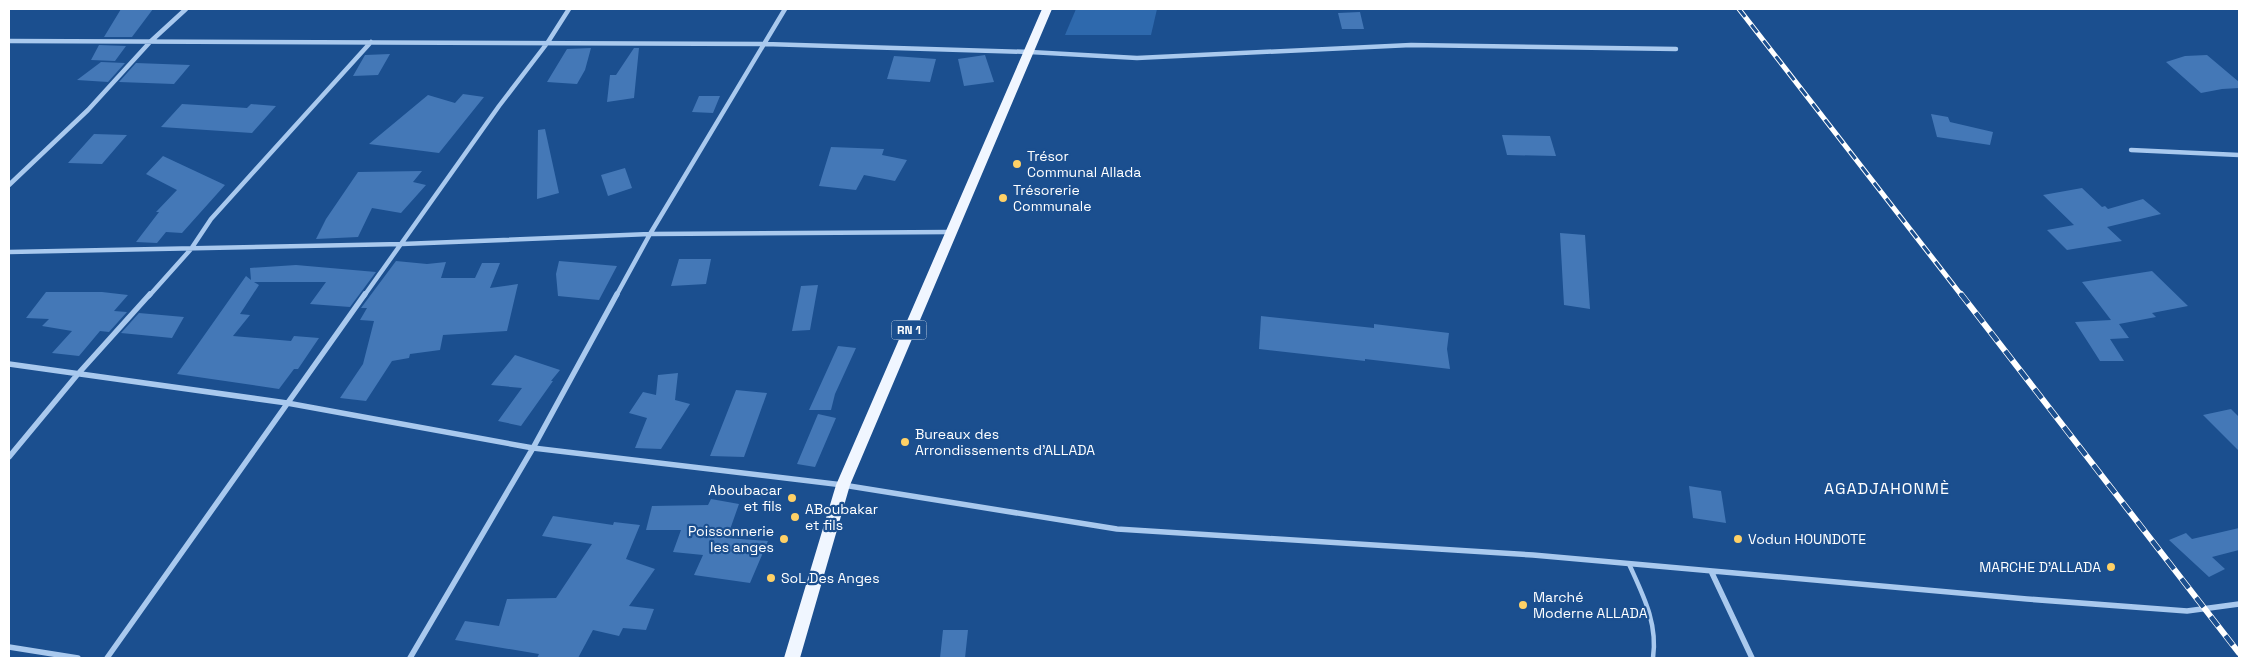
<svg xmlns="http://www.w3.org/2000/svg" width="2248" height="667" viewBox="0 0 2248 667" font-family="'Space Grotesk',sans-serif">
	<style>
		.green { fill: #2e69ad }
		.building { fill: #4478b7 }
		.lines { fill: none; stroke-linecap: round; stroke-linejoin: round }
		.lane { stroke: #a9c9ee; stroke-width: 4.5 }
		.street-far1 { stroke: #a9c9ee; stroke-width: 4.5 }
		.street { stroke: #a9c9ee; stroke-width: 5.5 }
		.primary { fill: #f0f6ff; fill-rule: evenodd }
		.rail-far1-casing { stroke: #fff; stroke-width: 5 }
		.rail-casing { stroke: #fff; stroke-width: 6 }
		.rail-far1 { stroke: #1b4f8f; stroke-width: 3; stroke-dasharray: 10; stroke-linecap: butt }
		.rail { stroke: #1b4f8f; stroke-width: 4.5; stroke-dasharray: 12; stroke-linecap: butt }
		.poi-dot { fill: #ffd166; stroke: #1b4f8f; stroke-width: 2 }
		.labels { text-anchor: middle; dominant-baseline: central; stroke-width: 4.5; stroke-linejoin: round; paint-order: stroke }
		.shield { fill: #1b4f8f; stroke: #bbcadd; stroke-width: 1 }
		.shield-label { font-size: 12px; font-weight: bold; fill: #fff }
		.poi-label { font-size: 14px; fill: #fff; stroke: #1b4f8f; text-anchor: start }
		.quarter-label { font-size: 16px; letter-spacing: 1px; fill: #fff; stroke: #1b4f8f }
	</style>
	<rect width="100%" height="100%" fill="#1b4f8f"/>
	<path class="green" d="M1076,9H1157L1151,35H1065Z"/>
	<path class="building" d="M121,9H153L132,37H104Z
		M1360,12L1364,29H1342L1338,13Z
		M99,45L126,46L115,61L91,60Z
		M591,48L585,70L577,84L547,82L567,49Z
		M634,48H639L634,98L607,102L610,75H616Z
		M390,54L378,75L353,76L365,55Z
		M985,55L994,82L964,86L958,59Z
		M2207,55L2239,82V88L2222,89L2201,93L2166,62L2185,56Z
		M894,56L936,59L930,82L887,79Z
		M101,62L125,63L108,82L77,80Z
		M136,63L190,65L174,84L119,82Z
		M463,94L484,97L439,153L369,144L428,95L455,103Z
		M699,96H720L713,113L692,112Z
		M182,104L247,108L251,104L276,106L252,133L161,127Z
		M1931,114L1948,117L1950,122L1993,132L1990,145L1937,137Z
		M545,129L559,193L537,199L538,130Z
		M94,134L127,135L102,164L68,163Z
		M1502,135L1550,136L1556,156L1507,155Z
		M831,147L884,149L882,155L907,160L895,181L864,175L856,190L819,186Z
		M163,156L225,185L182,233L166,232L157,243L136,242L159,212H156L177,190L146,174Z
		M625,168L632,188L608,196L601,175Z
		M422,171L413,182L426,185L401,213L372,208L358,237L316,239L326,219L358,172Z
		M2082,188L2102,207L2105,206L2108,209L2143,199L2161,214L2107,227L2122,241L2067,250L2047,230L2074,225L2043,195Z
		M1560,233L1585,235L1590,309L1564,305Z
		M679,259H711L706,284L671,286Z
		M396,261L427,264L446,262L441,278H475L482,263H500L490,288L518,284L507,331L443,335L440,350L410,354L409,358L392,361L366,401L340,398L363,364L374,321L360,320L367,308H361Z
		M559,261L617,266L599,300L558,296L556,274Z
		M296,265L376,272L350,307L310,304L326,282H254L259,285L240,314L250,315L233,336L291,341L294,336L319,338L298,369H294L279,389L177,374L246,276L251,280L250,268Z
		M2152,271L2188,306L2152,313L2156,317L2119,324L2129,338L2110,339L2124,361H2100L2075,322L2111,320L2082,282Z
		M818,285L810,330L792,331L801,286Z
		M46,292H102L128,295L114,311L127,312L109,332L100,331L79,356L52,353L72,331L42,326L49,319L26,318Z
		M139,313L184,317L172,338L121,333Z
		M1261,316L1374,328V324L1449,333L1447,349L1450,369L1365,359V361L1259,349Z
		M838,346L856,348L835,394L831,410H809Z
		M515,355L560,370L551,381H553L521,426L498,421L522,388L491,385Z
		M678,373L675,400L690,404L661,449L635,448L647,418L629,413L643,392L656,395L658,375Z
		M736,390L767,393L744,457L710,456Z
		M2231,409L2239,417V451L2203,415Z
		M818,414L836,418L815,467L797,464Z
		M1689,486L1721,491L1726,523L1693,518Z
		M711,499L739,504L727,538L768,541L750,583L694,575L703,555L673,552L681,530H646L652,506L708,505Z
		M553,516L613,525L614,522L640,525L626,559L655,569L629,606L654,609L646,630L623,628L619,636L593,630L578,658H537L539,654L455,640L465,621L499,626L507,599L556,598L592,544L542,536Z
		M2239,528V550L2212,557L2225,569L2209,577L2169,540L2186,533L2192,539Z
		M943,630H968L965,658H940Z"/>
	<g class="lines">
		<path class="lane" d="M1629,564C1643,595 1658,623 1653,658"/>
		<path class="street-far1" d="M9,41L765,44L1030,52L1137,58L1411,45L1676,49
			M2131,150L2239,155
			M9,185L88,110L150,42L186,9
			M9,252L402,244L650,234L950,232
			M149,296L191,249L211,219L371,42
			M364,296L499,106L548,42L569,9
			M616,296L650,234L785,9"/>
		<path class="street" d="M9,364L287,403L533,448L843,485L1117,529L1533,555L2027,599L2187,611L2239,604
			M9,457L77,375L150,294
			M1711,571L1752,658
			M9,647L78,658
			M107,658L365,294
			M410,658L533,448L617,294"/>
		<path class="primary" d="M1042,9H1052L850,485L800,658H784L836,485Z"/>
		<g class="rail-far1-casing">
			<path id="rail-far1" d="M1739,9L1962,296"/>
		</g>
		<g class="rail-casing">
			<path id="rail" d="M1961,294L2239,653"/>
		</g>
		<use href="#rail-far1" class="rail-far1"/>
		<use href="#rail" class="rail"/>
	</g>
	<g class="poi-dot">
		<circle cx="1017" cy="164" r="5"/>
		<circle cx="1003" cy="198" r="5"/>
		<circle cx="905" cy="442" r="5"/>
		<circle cx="792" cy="498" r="5"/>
		<circle cx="795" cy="517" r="5"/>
		<circle cx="784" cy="539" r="5"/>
		<circle cx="1738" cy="539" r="5"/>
		<circle cx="2111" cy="567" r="5"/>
		<circle cx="771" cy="578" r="5"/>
		<circle cx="1523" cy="605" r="5"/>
	</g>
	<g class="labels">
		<rect class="shield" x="891.5" y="320.5" width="35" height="19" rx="4"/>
		<g class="shield-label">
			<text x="909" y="330">RN 1</text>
		</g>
		<g class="poi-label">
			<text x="1027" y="156">Trésor<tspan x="1027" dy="16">Communal Allada</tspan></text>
			<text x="1013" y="190">Trésorerie<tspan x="1013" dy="16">Communale</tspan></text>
			<text x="915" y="434">Bureaux des<tspan x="915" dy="16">Arrondissements d'ALLADA</tspan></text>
			<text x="782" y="490" text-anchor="end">Aboubacar<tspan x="782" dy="16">et fils</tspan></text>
			<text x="805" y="509">ABoubakar<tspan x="805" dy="16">et fils</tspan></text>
			<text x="774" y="531" text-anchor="end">Poissonnerie<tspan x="774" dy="16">les anges</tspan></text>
			<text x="1748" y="539">Vodun HOUNDOTE</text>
			<text x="2101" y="567" text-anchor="end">MARCHE D'ALLADA</text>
			<text x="781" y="578">SoL Des Anges</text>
			<text x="1533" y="597">Marché<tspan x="1533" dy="16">Moderne ALLADA</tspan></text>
		</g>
		<g class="quarter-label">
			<text x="1887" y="488">AGADJAHONMÈ</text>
		</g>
	</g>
	<rect width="2248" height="667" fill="none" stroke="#ffffff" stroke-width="20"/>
</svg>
